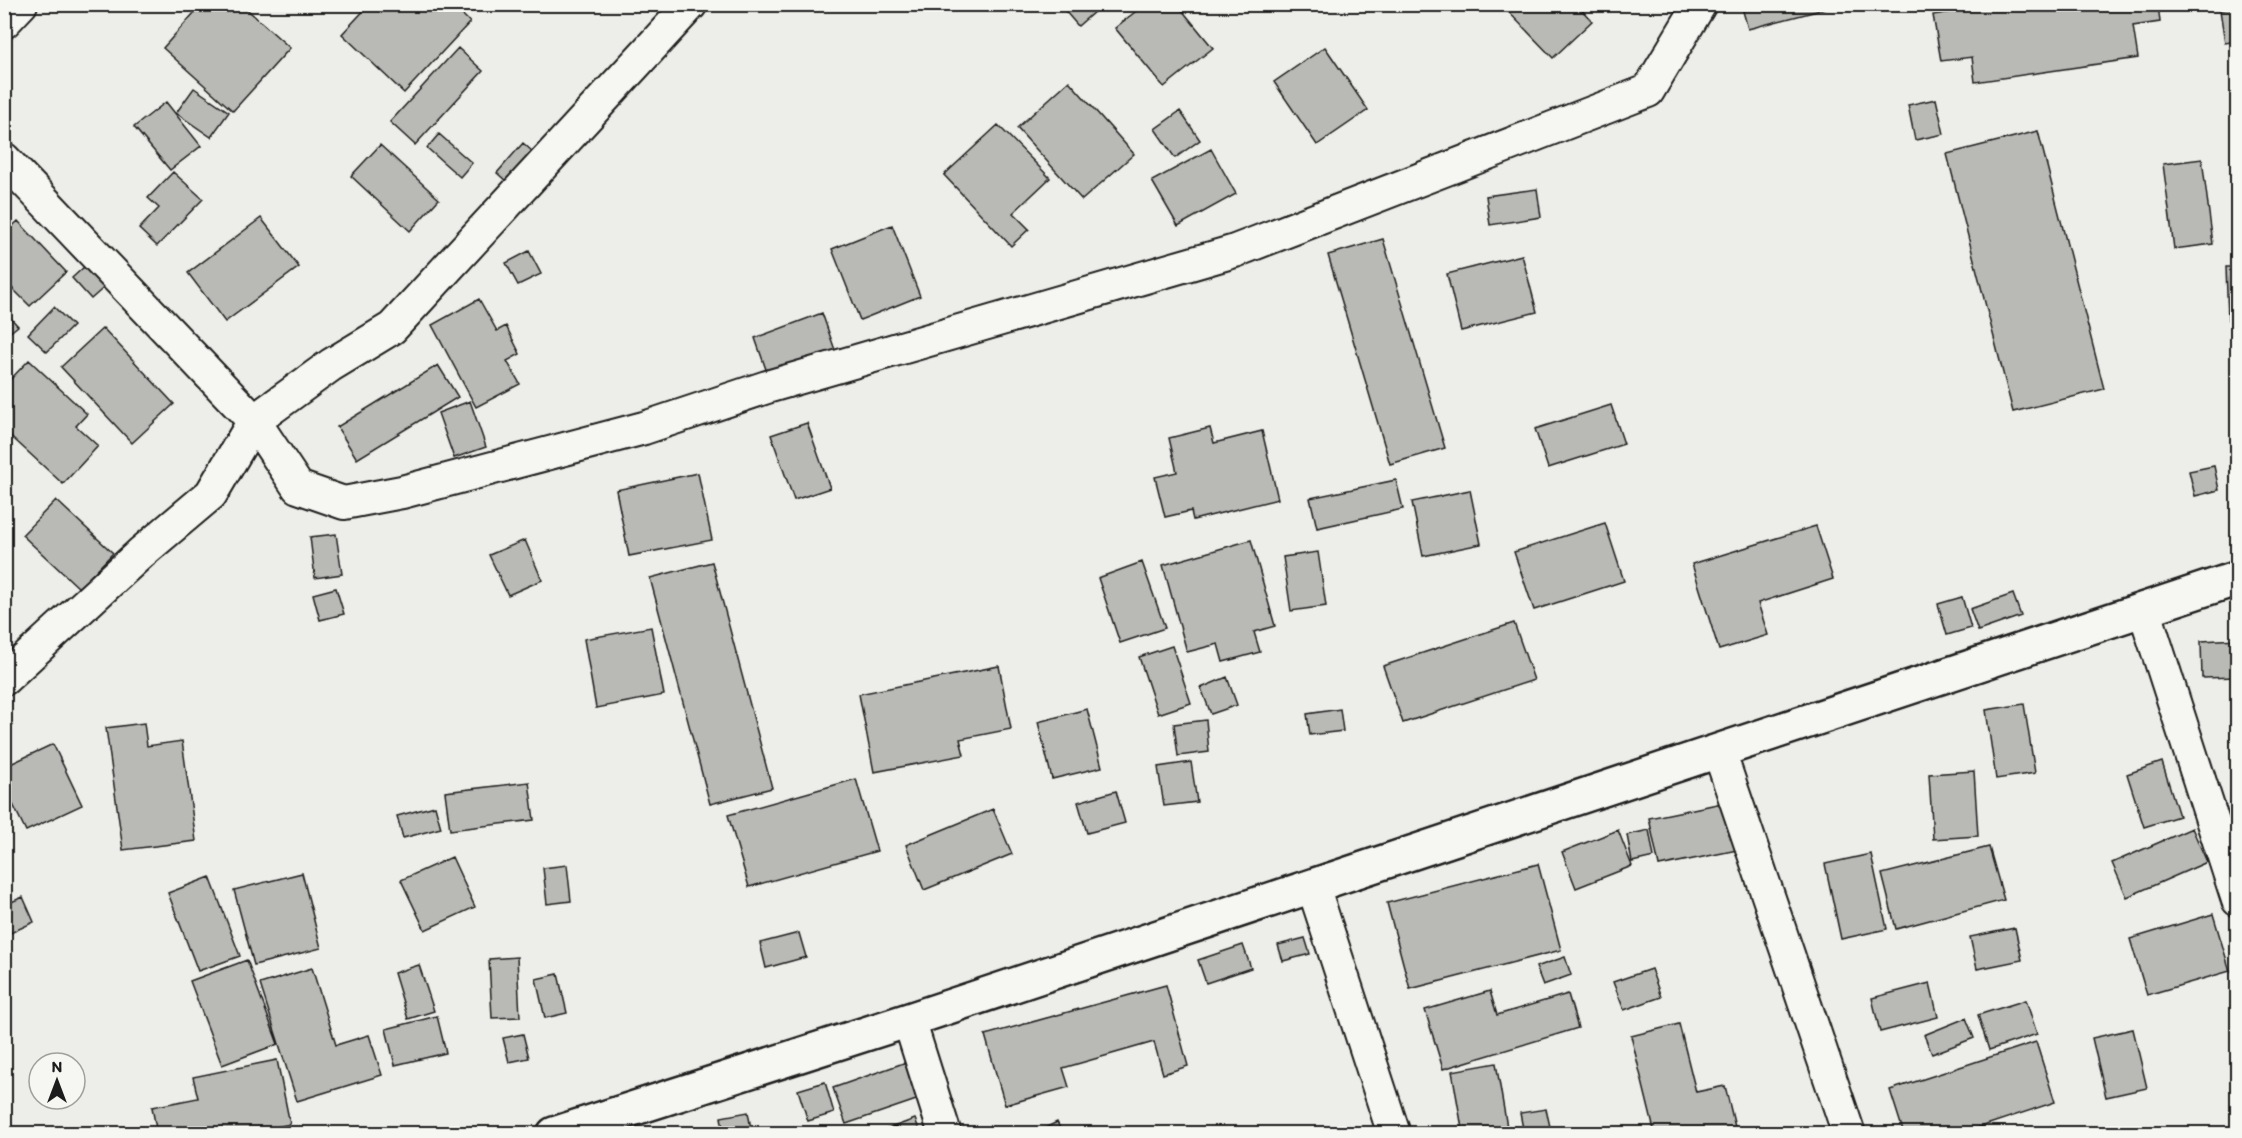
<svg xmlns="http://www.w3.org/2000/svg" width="2242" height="1138" viewBox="0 0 2242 1138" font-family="Itim,sans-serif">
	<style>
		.building { fill: #b9b9b6; stroke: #1c1c1c; stroke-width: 1.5 }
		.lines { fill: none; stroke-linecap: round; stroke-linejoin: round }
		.minor-casing { stroke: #1c1c1c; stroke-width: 36 }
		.secondary-casing { stroke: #1c1c1c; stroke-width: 38 }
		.minor { stroke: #f6f6f2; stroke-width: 32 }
		.secondary { stroke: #f6f6f2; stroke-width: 33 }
	</style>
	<rect width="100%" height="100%" fill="#edede9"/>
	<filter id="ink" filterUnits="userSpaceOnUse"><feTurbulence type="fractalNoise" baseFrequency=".0167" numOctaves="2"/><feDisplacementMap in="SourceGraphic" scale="12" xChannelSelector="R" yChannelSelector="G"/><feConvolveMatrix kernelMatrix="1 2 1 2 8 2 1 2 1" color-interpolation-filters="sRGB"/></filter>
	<g filter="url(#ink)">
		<path class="building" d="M202,4H241L290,48L233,111L163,48Z
			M370,4H451L470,22L404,93L342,34Z
			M1059,4H1103L1078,26Z
			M1145,4H1177L1213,48L1164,87L1115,28Z
			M1501,4H1576L1592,21L1553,58Z
			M1741,4H1844L1748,29Z
			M2003,4H2158L2160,22L2133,26L2138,58L1975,82L1972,57L1941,61L1933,15Z
			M2238,7V41L2225,43L2220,10Z
			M1325,47L1368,110L1317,145L1274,82Z
			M458,48L483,71L415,145L390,122Z
			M1069,81L1134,154L1082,200L1017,128Z
			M194,88L229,112L211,137L176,113Z
			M1936,99L1944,134L1915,140L1908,105Z
			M166,102L201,146L170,170L134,127Z
			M1180,111L1200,140L1175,158L1155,129Z
			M998,125L1050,178L1013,213L1029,229L1011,246L944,175Z
			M2038,131L2104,389L2013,412L1947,154Z
			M439,134L472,163L460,177L427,148Z
			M523,143L542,160L516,190L497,173Z
			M380,145L439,199L410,231L351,176Z
			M1211,149L1236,194L1178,226L1152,181Z
			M2202,159L2213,244L2174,249L2163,164Z
			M173,172L203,199L157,246L139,229L159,208L148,198Z
			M1537,189L1541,217L1490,225L1486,196Z
			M261,218L299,267L225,322L188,273Z
			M18,221L66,272L30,306L4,280V234Z
			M892,225L920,296L860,320L832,249Z
			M1383,239L1445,448L1390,464L1328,255Z
			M529,251L541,274L518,285L506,263Z
			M97,255L117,276L91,299L72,278Z
			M1522,255L1537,312L1461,331L1447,274Z
			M2226,267H2238V320H2228Z
			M479,299L497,331L506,326L520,354L507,361L520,384L476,407L432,325Z
			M54,307L73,326L47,352L28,334Z
			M4,311L18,326L4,337Z
			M822,313L835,350L768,375L755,338Z
			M103,328L174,404L132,443L61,367Z
			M29,360L87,414L76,426L98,446L63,484L4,430V386Z
			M438,365L458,397L357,459L337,427Z
			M470,401L486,447L454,458L438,413Z
			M1611,405L1624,444L1548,468L1535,429Z
			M807,423L830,488L794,500L771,435Z
			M1210,428L1214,443L1262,431L1278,499L1193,520L1191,511L1165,517L1155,477L1177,472L1169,438Z
			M2214,466L2219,490L2195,496L2189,471Z
			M698,473L712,540L629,556L616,490Z
			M1396,480L1403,509L1317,528L1310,498Z
			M1470,490L1481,544L1423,556L1412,502Z
			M56,500L113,553L79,588L22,535Z
			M1605,523L1624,581L1534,610L1514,552Z
			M1816,526L1833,579L1758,603L1768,635L1719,650L1692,564Z
			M336,534L342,574L315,578L310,537Z
			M525,540L542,580L508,595L489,555Z
			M1251,540L1275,626L1254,632L1260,652L1223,662L1218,644L1187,652L1163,565Z
			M1318,552L1326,606L1291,611L1283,557Z
			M712,562L772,788L710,804L650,578Z
			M1142,562L1165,628L1120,643L1098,578Z
			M336,588L344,614L320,620L313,594Z
			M2013,594L2021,616L1978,631L1970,609Z
			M1962,597L1971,628L1947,635L1938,604Z
			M1514,623L1534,680L1403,723L1383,666Z
			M651,627L664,695L596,708L584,639Z
			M2238,639V677L2202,678L2201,641Z
			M1172,646L1191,703L1158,714L1139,657Z
			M999,666L1011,729L960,739L964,755L874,772L859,694Z
			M1227,677L1237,705L1211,714L1201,688Z
			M2024,704L2035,773L1996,779L1986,710Z
			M1087,709L1102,767L1052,779L1038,722Z
			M1340,709L1343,731L1310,735L1307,714Z
			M1206,720L1209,752L1178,756L1174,724Z
			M144,723L147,746L182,741L196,841L123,850L106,728Z
			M53,744L82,805L26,831L4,786V767Z
			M1191,762L1197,802L1164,806L1158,767Z
			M2162,762L2179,816L2144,827L2127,774Z
			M1974,771L1978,836L1933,839L1929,774Z
			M856,779L877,851L749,887L728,815Z
			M529,782L534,820L450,830L445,792Z
			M1116,791L1125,823L1087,833L1078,802Z
			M1742,799L1752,847L1659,866L1649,818Z
			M435,806L441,828L403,838L397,816Z
			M993,809L1012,854L924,890L906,845Z
			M2192,828L2207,862L2127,897L2112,863Z
			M1618,830L1632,866L1576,888L1562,852Z
			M1649,830L1654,857L1632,862L1627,835Z
			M1989,847L2004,900L1896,929L1882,874Z
			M1871,854L1887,929L1841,939L1825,864Z
			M452,857L475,907L425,930L401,880Z
			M1538,864L1561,950L1410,989L1387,903Z
			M567,865L571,901L547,904L543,868Z
			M302,873L321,948L254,965L234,890Z
			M210,877L240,956L198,971L168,893Z
			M23,897L34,922L4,936V905Z
			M2213,914L2230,971L2147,995L2130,939Z
			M2015,928L2022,960L1977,969L1970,937Z
			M799,933L806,957L766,968L760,943Z
			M1305,938L1310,954L1283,961L1278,945Z
			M1243,945L1251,968L1206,983L1198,960Z
			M517,957L520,1017L492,1018L489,959Z
			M1565,957L1571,975L1543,985L1536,967Z
			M247,960L278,1044L222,1065L190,981Z
			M419,965L434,1011L408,1019L394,973Z
			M312,968L336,1045L369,1035L382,1075L297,1101L260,984Z
			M1651,969L1661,997L1624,1010L1613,982Z
			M558,974L567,1013L545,1018L536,979Z
			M1930,983L1938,1017L1880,1032L1872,998Z
			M1166,985L1188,1066L1163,1074L1154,1042L1063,1068L1069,1087L1005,1105L985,1035Z
			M1490,991L1497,1015L1568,994L1578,1028L1443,1069L1425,1010Z
			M2026,1000L2037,1034L1989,1050L1978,1015Z
			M437,1016L446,1053L395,1065L386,1029Z
			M1966,1018L1974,1038L1932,1054L1924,1035Z
			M1679,1024L1696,1092L1725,1086L1736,1131L1725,1134H1655L1631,1036Z
			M2133,1029L2147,1088L2106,1097L2092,1038Z
			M523,1034L529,1058L509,1062L503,1038Z
			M2036,1042L2055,1102L1959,1134H1904L1890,1090Z
			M277,1060L290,1124L244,1134H157L152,1107L198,1098L193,1077Z
			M912,1060L925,1097L846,1124L833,1088Z
			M1496,1063L1508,1133L1463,1134L1452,1071Z
			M825,1082L834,1113L808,1121L798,1090Z
			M1546,1109L1551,1131L1524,1134L1520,1113Z
			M748,1112L752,1134H724L721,1117Z
			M915,1119L921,1134H874Z
			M1057,1122L1063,1134H1033Z
			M674,1128L676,1134H659Z"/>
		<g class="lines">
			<g class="minor-casing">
				<path id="minor" d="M4,22L21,4
					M4,159L254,421L298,487L344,503L402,492L644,428L767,387L1235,251L1648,91L1700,4
					M2144,609L2238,900
					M4,679L141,553L211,494L254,421L331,365L392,328L691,4
					M1719,751L1849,1134
					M1313,886L1394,1134
					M909,1020L945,1134"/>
			</g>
			<g class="secondary-casing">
				<path id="secondary" d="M554,1134L909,1020L2238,578"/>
			</g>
			<use href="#minor" class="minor"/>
			<use href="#secondary" class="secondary"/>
		</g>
	</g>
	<rect width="2242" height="1138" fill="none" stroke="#f6f6f2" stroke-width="24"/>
	<rect x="12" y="12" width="2218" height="1114" fill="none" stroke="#1c1c1c" stroke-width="2" filter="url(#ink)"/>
	<g transform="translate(57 1081)"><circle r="28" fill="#f6f6f2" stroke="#9f9f9c" stroke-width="1.5"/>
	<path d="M0-4.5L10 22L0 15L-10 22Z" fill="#1c1c1c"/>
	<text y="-9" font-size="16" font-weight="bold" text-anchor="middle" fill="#1c1c1c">N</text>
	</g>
</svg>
